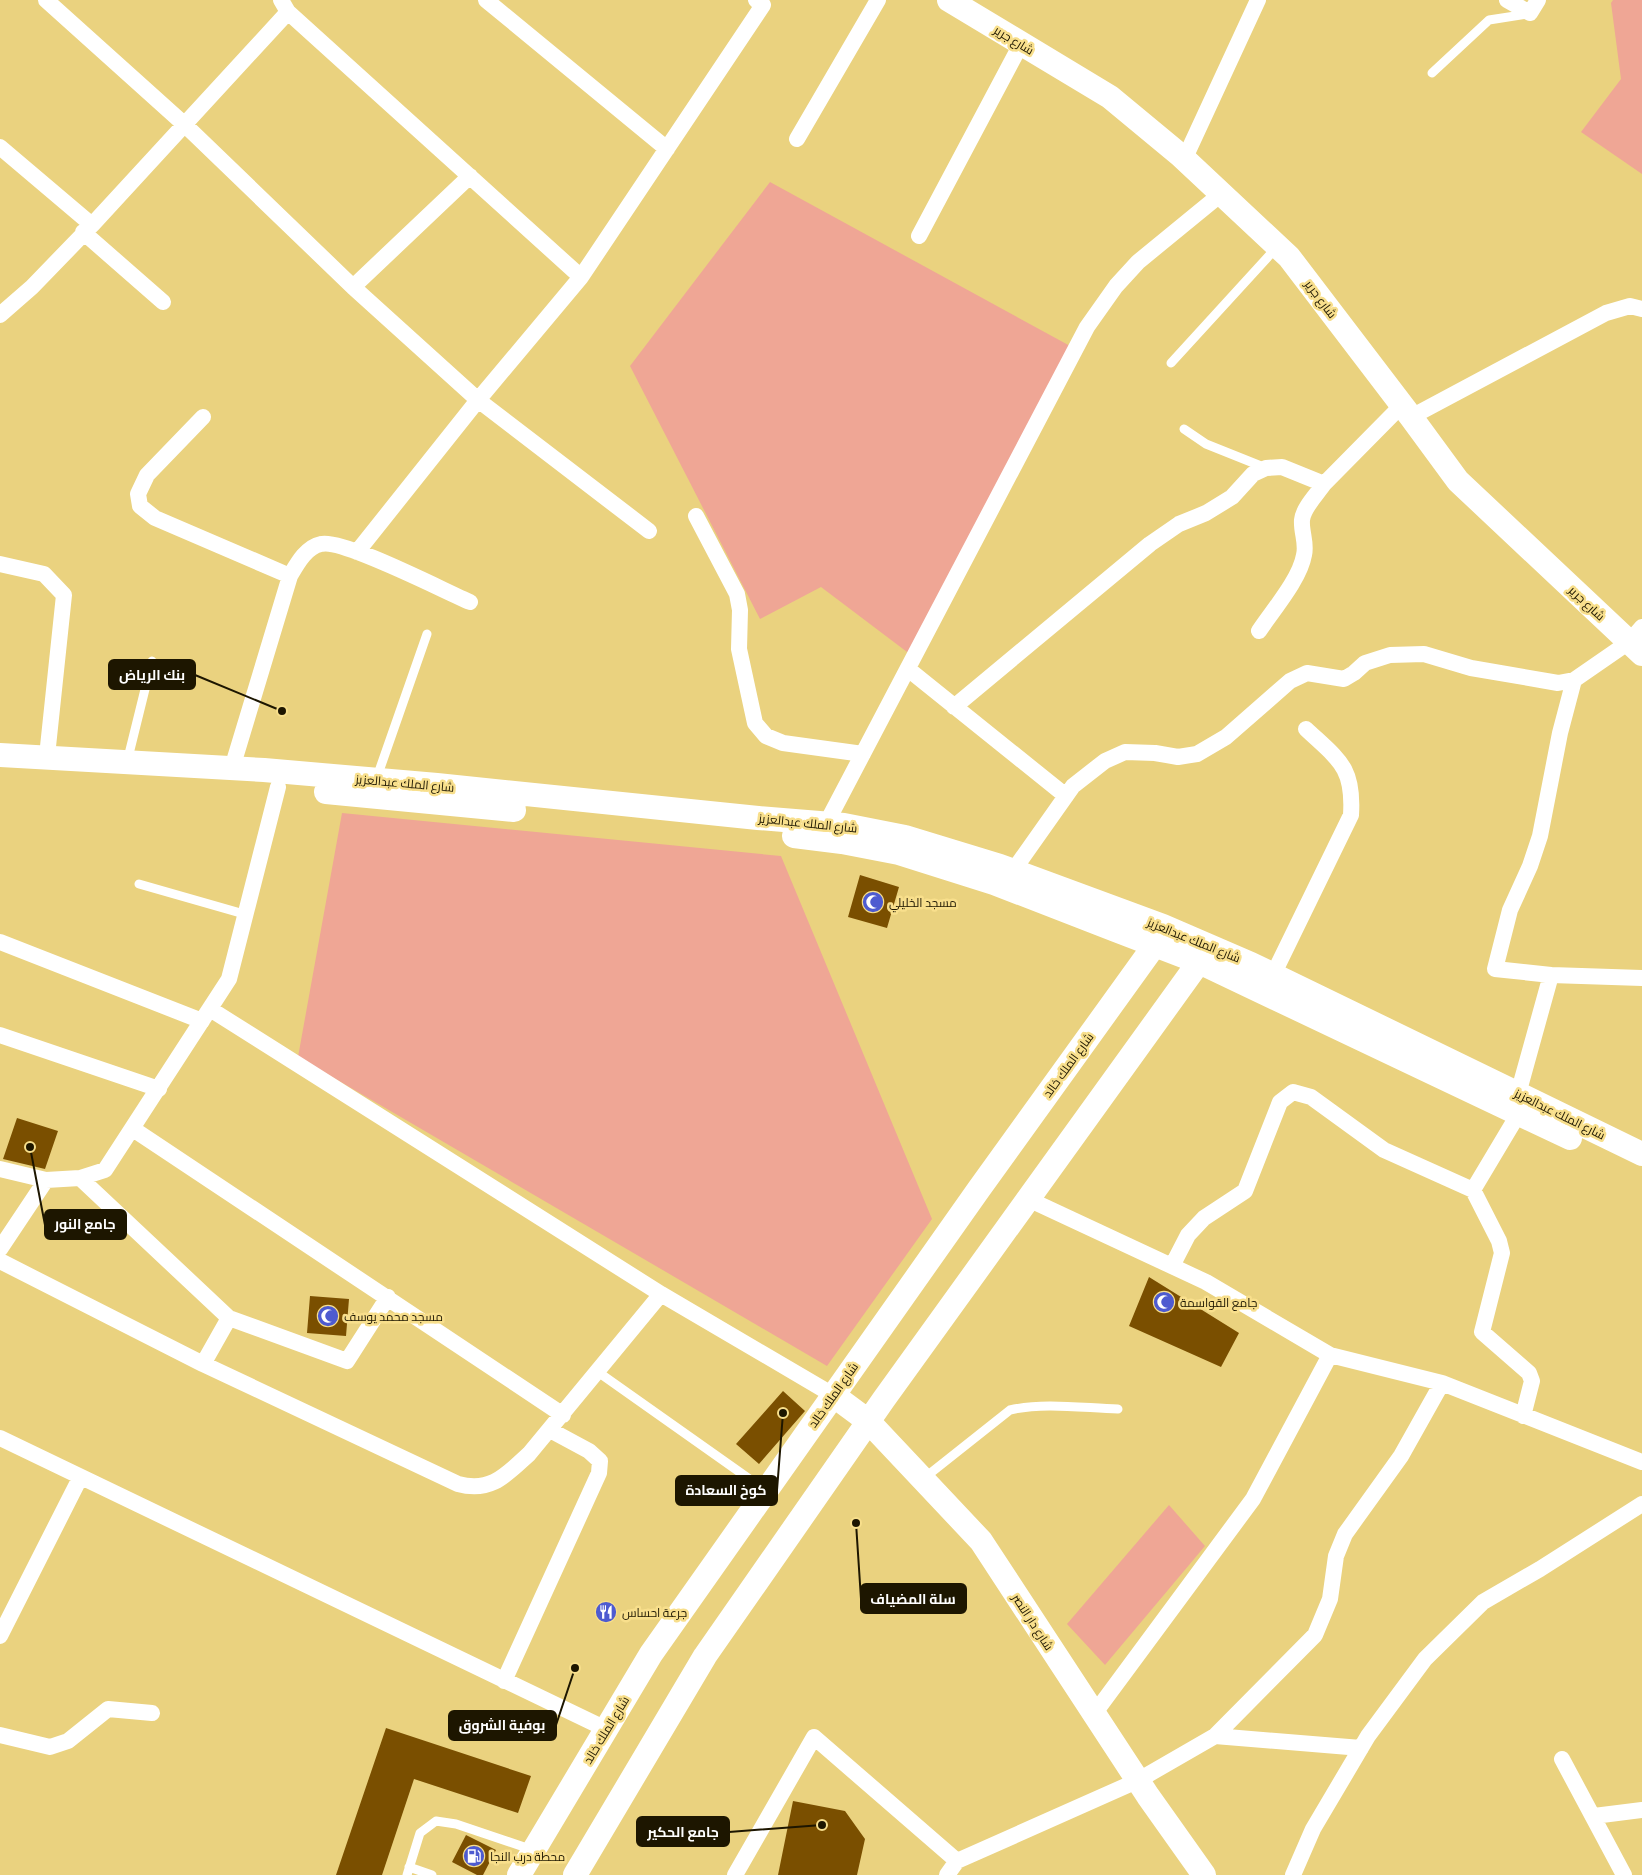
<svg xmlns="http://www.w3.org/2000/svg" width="1642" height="1875" viewBox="0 0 1642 1875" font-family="'PT Sans Narrow',Cairo,sans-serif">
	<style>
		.green { fill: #efa695 }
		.building { fill: #7a4f00 }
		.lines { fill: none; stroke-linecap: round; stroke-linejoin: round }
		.lane { stroke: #fff; stroke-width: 9 }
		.street { stroke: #fff; stroke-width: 16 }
		.secondary { stroke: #fff; stroke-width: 24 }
		.labels { text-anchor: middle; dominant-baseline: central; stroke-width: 5; stroke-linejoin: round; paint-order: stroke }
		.street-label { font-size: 12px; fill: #1d1600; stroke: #f8df8c }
		.poi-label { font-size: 12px; fill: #1d1600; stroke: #f8df8c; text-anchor: start }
		.leader { fill: none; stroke: #1d1600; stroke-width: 2 }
		.callout-dot { fill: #1d1600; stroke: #f8df8c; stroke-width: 2 }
		.callout { fill: #1d1600; stroke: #1d1600; stroke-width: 2 }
		.callout-label { font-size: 14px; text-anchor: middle; font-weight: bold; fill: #fff }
	</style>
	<rect width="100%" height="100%" fill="#ead27f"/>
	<path class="green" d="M1613,0H1642V174L1581,132L1621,79L1611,3Z
		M770,182L1072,347L915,658L821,587L760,619L630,366Z
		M342,813L781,856L932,1219L827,1366L298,1057Z
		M1169,1505L1205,1546L1105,1665L1067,1624Z"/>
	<path class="building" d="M860,875L899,887L887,928L848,917Z
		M17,1118L58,1131L45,1169L3,1159Z
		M1149,1277L1239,1333L1221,1367L1129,1326Z
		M310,1296L349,1299L346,1336L307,1333Z
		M783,1391L805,1411L759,1464L736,1444Z
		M386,1728L531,1776L518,1813L414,1779L382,1875H336Z
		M793,1801L845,1811L865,1839L857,1875H778Z
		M466,1835L496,1850L483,1875H477L452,1862Z"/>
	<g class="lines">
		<path class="lane" d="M1432,73L1489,20L1528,14
			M1171,363L1277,247
			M1184,429L1206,444L1266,468
			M127,762L152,661
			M377,777L427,634
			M139,884L244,914
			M598,1372L765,1490
			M923,1479L1010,1410C1044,1402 1083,1408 1118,1409
			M409,1867L432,1875
			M407,1875L420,1833L436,1821L456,1824L533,1850"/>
		<path class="street" d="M46,0L185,125L353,287L478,400L649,531
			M281,0L288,12L581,277
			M486,0L667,149
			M1507,0L1530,13L1538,0
			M797,139L878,0
			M0,147L92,225
			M1184,160L1258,0
			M83,232L163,302
			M919,236L1021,44
			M353,287L470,176
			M0,315L32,287L92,225L288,12
			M203,417L147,475L138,494L140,506L155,518L290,576
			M1411,417L1606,313L1630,306L1642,309
			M696,516L737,594L740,610L739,649L755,723L766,736L783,743L863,754
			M357,552L478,400L581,277L763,5L756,0
			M0,564L44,574L64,595L47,756
			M1259,631C1273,610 1300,579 1304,555C1307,543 1301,532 1302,520C1303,508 1317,494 1324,484
			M908,669L1066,796
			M954,707L1150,544L1179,524L1206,513L1232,497L1253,474L1266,468L1282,467L1324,484L1402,405
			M232,768L290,576C297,564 306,547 321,544C342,538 444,591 470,602
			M826,824L1087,327L1116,286L1138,262L1221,194
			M1013,871L1073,786L1105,761L1125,752L1155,753L1178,757L1197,754L1226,737L1290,681L1307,673L1344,679L1354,673L1365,663L1390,655L1424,654L1471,668L1558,683L1574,680L1629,642L1642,627
			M0,942L202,1021
			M1273,975L1351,815C1354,767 1339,760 1306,729
			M1551,975L1495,969L1510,910L1530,866L1540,836L1560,733L1574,680
			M210,1009L661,1294L833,1395
			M0,1035L159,1089
			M1518,1094L1551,975L1642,978
			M133,1129L563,1415
			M0,1169L46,1180L80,1178L105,1170L229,979L278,787
			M80,1178L229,1318L347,1361L388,1297
			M1473,1190L1499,1241L1502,1253L1482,1332L1529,1373L1532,1381L1523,1416
			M1028,1199L1206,1282L1330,1355L1442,1383L1642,1462
			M0,1249L46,1180
			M0,1261L203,1364L458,1484C491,1493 506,1475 529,1454L661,1294
			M1172,1266L1188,1235L1204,1218L1245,1191L1280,1102L1293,1092L1311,1097L1384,1150L1473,1190L1519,1113
			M203,1364L229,1318
			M0,1438L606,1729
			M0,1636L80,1478
			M504,1681L599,1473L600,1461L589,1451L550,1430
			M1094,1714L1253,1499L1330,1355
			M0,1735L50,1747L68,1741L108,1709L152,1713
			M1215,1736L1315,1635L1330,1599L1336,1556L1345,1534L1401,1456L1442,1383
			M1562,1759L1624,1875
			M1594,1816L1642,1810
			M957,1861L1137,1781L1215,1736L1361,1748
			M735,1875L814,1737L957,1861L947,1875
			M1293,1875L1313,1829L1368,1736L1425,1659L1483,1602L1540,1569L1642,1504"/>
		<path class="secondary" d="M949,0L1110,97L1180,155L1289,257L1411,417L1458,481L1642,654
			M0,755L264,770L437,785L758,818L844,825L905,837L1000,866L1163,926L1251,964L1642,1154
			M326,792L514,810
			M794,836L842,842L899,853L994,883L1113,929L1199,962L1570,1138
			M833,1395L868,1421L981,1541L1148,1796L1204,1875
			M519,1875L651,1654L979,1189L1154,946L1161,933
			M575,1875L705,1656L884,1399L1199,962L1205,949"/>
	</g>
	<defs>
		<g id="mosque-disc" transform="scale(1.125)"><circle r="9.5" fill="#4e5bd0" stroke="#f8df8c"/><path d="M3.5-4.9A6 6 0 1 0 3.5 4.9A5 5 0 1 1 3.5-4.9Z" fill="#fff"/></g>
		<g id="restaurant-disc" transform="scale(1.125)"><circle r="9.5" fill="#4e5bd0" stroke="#f8df8c"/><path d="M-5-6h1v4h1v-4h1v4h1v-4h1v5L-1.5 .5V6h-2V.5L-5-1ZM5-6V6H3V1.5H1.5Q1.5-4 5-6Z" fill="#fff"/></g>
		<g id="fuel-disc" transform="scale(1.125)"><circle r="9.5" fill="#4e5bd0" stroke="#f8df8c"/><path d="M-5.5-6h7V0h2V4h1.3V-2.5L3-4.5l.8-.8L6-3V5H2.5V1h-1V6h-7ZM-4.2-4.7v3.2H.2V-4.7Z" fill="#fff"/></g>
	</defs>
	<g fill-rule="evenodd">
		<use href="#mosque-disc" x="873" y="902"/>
		<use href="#mosque-disc" x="1164" y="1302"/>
		<use href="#mosque-disc" x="328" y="1316"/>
		<use href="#restaurant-disc" x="606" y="1612"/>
		<use href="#fuel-disc" x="474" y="1856"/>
	</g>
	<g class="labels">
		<g class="street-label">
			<text transform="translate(1014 40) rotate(31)">شارع جرير</text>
			<text transform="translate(1321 299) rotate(53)">شارع جرير</text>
			<text transform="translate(1587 603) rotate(43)">شارع جرير</text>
			<text transform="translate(405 783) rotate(5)">شارع الملك عبدالعزيز</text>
			<text transform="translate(808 823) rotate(6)">شارع الملك عبدالعزيز</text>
			<text transform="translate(1194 940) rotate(22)">شارع الملك عبدالعزيز</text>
			<text transform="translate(1068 1065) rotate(-54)">شارع الملك خالد</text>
			<text transform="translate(1560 1114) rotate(26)">شارع الملك عبدالعزيز</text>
			<text transform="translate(833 1395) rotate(-55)">شارع الملك خالد</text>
			<text transform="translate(1033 1622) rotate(57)">شارع دار النصر</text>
			<text transform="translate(606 1730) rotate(-59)">شارع الملك خالد</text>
		</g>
		<g class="poi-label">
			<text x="889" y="902">مسجد الخليلي</text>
			<text x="1180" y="1302">جامع القواسمة</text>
			<text x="344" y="1316">مسجد محمد يوسف</text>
			<text x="622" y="1612">جرعة احساس</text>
			<text x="490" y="1856">محطة درب النجا</text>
		</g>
	</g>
	<path class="leader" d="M282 711L195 675M30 1147L45 1225M783 1413L777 1490M856 1523L861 1599M575 1668L556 1725M822 1825L729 1832"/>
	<g class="callout-dot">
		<circle cx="282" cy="711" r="5"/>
		<circle cx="30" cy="1147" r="5"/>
		<circle cx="783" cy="1413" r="5"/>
		<circle cx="856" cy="1523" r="5"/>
		<circle cx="575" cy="1668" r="5"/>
		<circle cx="822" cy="1825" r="5"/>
	</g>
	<g class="callout">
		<rect x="109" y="660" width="86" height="29" rx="5"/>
		<rect x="45" y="1210" width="81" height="29" rx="5"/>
		<rect x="676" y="1476" width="101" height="29" rx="5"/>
		<rect x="861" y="1584" width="105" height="29" rx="5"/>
		<rect x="449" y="1711" width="107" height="29" rx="5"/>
		<rect x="637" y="1817" width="92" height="29" rx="5"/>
	</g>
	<g class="callout-label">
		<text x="152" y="680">بنك الرياض</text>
		<text x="85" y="1229">جامع النور</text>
		<text x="726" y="1495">كوخ السعادة</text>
		<text x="913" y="1604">سلة المضياف</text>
		<text x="502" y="1730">بوفية الشروق</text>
		<text x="683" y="1837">جامع الحكير</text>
	</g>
</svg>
